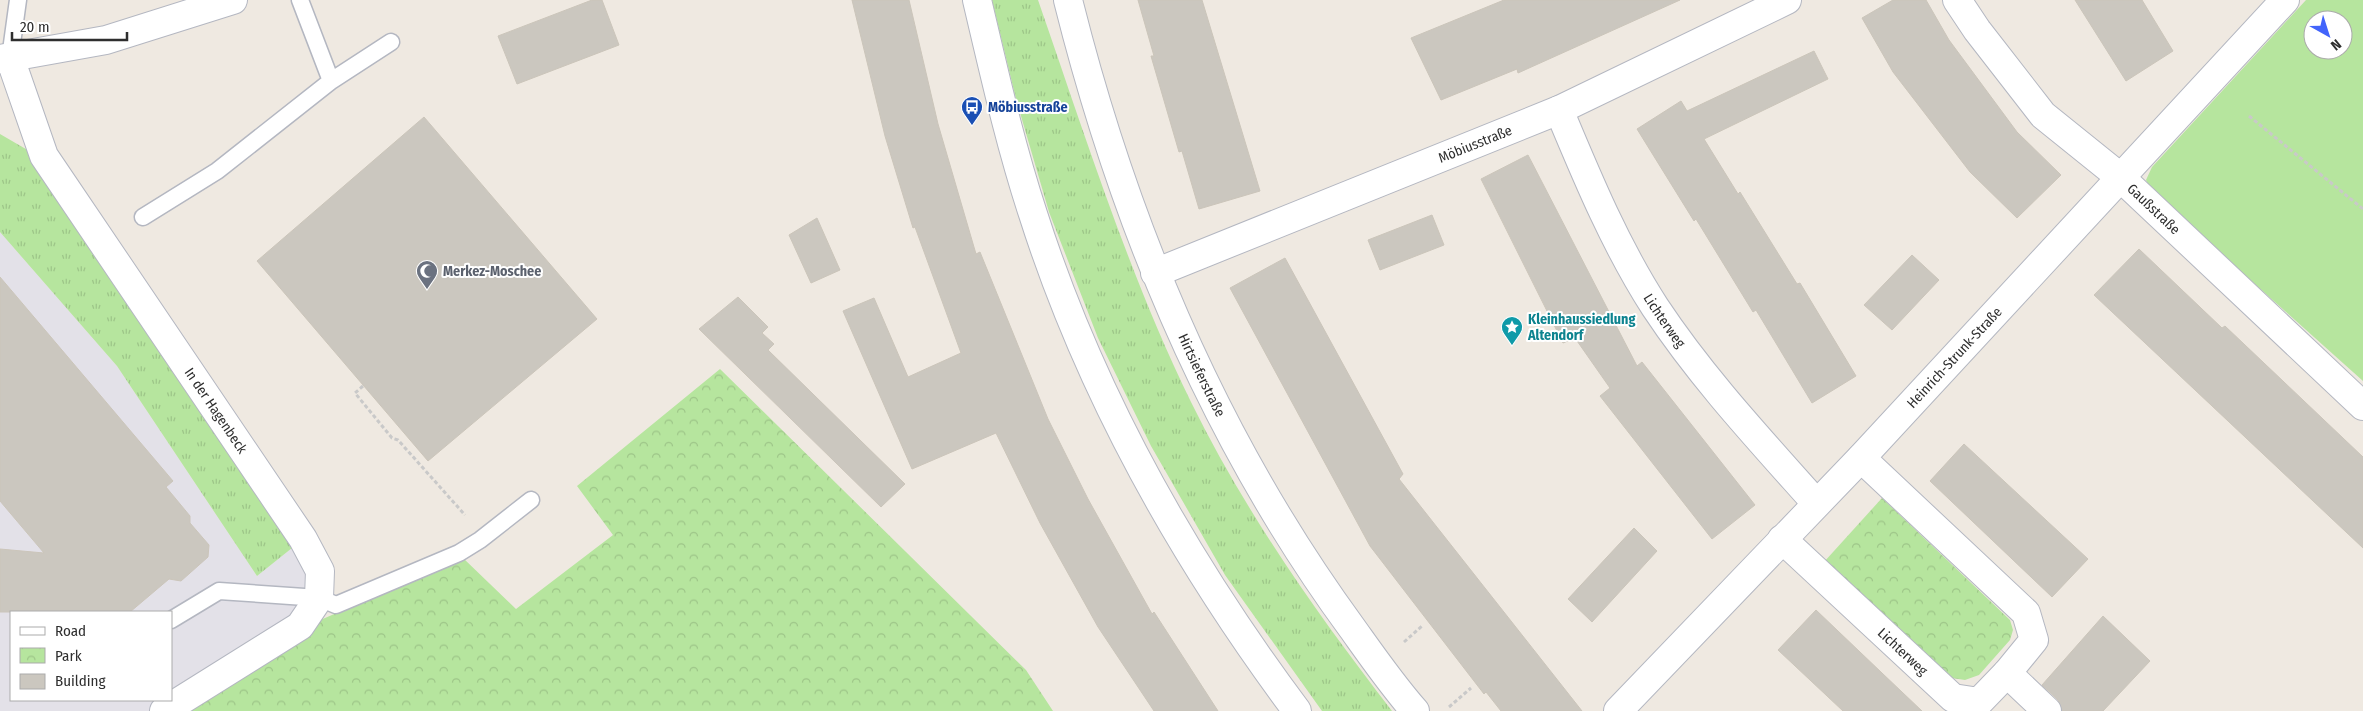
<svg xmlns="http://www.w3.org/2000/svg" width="2363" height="711" viewBox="0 0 2363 711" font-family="'Fira Sans Condensed',sans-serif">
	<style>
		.industrial { fill: #e3e1e8; fill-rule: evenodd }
		.grass { fill: url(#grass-tufts) }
		.park { fill: url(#park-crowns) }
		.garden { fill: #b6e59e; fill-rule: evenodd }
		.building { fill: #cbc7bf; stroke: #cbc5ba }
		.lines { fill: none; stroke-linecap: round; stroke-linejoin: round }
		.lane-casing { stroke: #b4b7c1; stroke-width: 19 }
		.street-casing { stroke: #b4b7c1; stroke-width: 30 }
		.secondary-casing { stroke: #b4b7c1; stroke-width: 30 }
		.path { stroke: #c9c9c9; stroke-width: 3; stroke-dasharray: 4 2.5; stroke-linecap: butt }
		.lane { stroke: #fff; stroke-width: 16 }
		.street { stroke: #fff; stroke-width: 28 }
		.secondary { stroke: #fff; stroke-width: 28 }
		.labels { text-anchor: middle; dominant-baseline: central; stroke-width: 4; stroke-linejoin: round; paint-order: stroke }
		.transit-label { font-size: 14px; font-weight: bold; fill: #164399; stroke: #fff; text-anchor: start }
		.street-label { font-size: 14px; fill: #2e2e2e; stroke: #fff }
		.worship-label { font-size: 14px; font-weight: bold; fill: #5b616d; stroke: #fff; text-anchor: start }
		.culture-label { font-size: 14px; font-weight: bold; fill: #0d838f; stroke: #fff; text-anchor: start }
	</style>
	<defs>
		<pattern id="grass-tufts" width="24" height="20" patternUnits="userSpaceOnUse" patternTransform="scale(1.25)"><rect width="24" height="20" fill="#b6e59e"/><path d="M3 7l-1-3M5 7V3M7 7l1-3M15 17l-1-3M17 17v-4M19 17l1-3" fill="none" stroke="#9dc588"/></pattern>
		<pattern id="park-crowns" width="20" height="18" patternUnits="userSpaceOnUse" patternTransform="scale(1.25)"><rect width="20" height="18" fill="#b6e59e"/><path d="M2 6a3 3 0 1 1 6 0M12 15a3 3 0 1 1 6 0" fill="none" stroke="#9dc588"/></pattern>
	</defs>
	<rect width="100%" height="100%" fill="#efe9e1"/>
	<path class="industrial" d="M0,232L117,366L257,576L302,540L315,598L159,711H0ZM11,612H171V700H11Z"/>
	<path class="grass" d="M992,0H1038C1085,135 1128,273 1191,402C1245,512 1317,614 1392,711H1322L1225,575L1151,446L1098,338L1049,212L1016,99Z
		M0,134L43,159L302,540L257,576L117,366L0,232Z"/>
	<path class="park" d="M720,369L1026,670L1053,711H169L302,628L463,558L516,609L613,535L577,486Z
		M1882,498L2010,620L2013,630L2010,640L1979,675L1965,680L1952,678L1824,562Z"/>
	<path class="garden" d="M2306,0H2363V381L2151,191L2146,180L2152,167ZM2313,20H2343V50H2313Z"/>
	<path class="building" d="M592,0H602L619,45L517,84L498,36Z
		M852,0H909L938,124L976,254L980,252L1048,419L1088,499L1152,614L1154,612L1218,711H1154L1098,627L1040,523L996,433L912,469L843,311L874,298L908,377L961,353L915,227L913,228L885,136Z
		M1138,0H1202L1260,191L1199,209L1182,151L1179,152L1151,56H1154Z
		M1504,0H1680L1518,73L1517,69L1441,100L1411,38Z
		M1893,0H1926L1949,40L2017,132L2061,175L2017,218L1970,172L1893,72L1862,18Z
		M2075,0H2142L2173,51L2126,81Z
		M1814,51L1828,79L1704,139L1738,194L1740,192L1797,284L1800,283L1856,376L1812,403L1756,310L1753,312L1696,219L1694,221L1637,129L1681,101L1687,111Z
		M424,117L597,319L428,461L257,261Z
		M1528,155L1637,366L1642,362L1755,505L1712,539L1600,396L1610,388L1575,338L1563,343L1481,179Z
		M1432,215L1444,245L1380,270L1368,240Z
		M817,218L840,270L811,283L789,235Z
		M2139,249L2222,328L2225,326L2363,457V548L2094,295Z
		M1912,255L1939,280L1892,330L1864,305Z
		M1285,258L1403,474L1399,479L1582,711H1501L1486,692L1484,694L1370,546L1230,288Z
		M0,277L173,481L166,487L190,516V523L209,545L208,557L181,581L169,579L130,612H0V549L44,553L0,501Z
		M738,297L768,327L762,333L774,344L768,350L905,484L881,507L699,329Z
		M1964,444L2088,559L2052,597L1930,481Z
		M1634,528L1657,551L1592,622L1568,599Z
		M1816,610L1882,673L1922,711H1843L1778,650Z
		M2103,616L2150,661L2103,711H2062L2058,700L2042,685Z"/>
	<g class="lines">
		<g class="lane-casing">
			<path id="lane" d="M300,0L331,81
				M10,58L18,0
				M143,217L217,171L331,81L391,42
				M171,620L219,591L319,598L336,605L459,553L480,540L531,500"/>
		</g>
		<g class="street-casing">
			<g id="street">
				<path id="s1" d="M1957,0L1977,30L2043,115L2120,177L2363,406"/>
				<path id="s2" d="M10,58L44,156L303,539L320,571L319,598L300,626L164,711"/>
				<path d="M0,59L106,40L233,0"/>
				<path id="s3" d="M1559,110C1587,177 1615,245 1655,307C1702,378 1760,440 1816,503"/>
				<path id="s4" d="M1155,273L1559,110L1787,0"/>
				<path id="s5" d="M1782,539L1953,698L1979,702L2007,673L2034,640L2026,613L1861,458"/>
				<path d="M2007,673L2047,711"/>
				<path id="s6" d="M1618,711L1861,458L2285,0"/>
			</g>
		</g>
		<g class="secondary-casing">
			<g id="secondary">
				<path d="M977,0C994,72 1010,144 1033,214C1090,393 1185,561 1297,711"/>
				<path id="s7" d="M1068,0C1124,224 1215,441 1352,628C1372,656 1392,685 1415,711"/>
			</g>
		</g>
		<path class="path" d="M2249,116L2363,209
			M363,386L355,393L392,438L398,440L465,515
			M1404,642L1422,626
			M1449,707L1471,688"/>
		<use href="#lane" class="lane"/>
		<use href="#street" class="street"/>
		<use href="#secondary" class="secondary"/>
	</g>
	<defs>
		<g id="bus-pin" transform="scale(1.125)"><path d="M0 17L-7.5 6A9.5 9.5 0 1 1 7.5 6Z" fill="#1a4fb4" stroke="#fff"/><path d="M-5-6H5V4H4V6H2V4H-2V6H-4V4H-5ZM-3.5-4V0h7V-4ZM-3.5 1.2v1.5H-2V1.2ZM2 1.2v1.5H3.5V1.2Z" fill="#fff"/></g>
		<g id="mosque-pin" transform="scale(1.125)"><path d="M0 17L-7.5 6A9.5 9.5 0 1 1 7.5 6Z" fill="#6b7280" stroke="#fff"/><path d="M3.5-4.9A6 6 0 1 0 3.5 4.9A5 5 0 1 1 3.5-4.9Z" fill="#fff"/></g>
		<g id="sight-pin" transform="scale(1.125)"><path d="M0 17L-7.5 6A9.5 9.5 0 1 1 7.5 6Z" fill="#0f9aa8" stroke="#fff"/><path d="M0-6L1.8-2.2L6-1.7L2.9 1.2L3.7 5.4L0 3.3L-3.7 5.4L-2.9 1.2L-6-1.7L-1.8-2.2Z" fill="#fff"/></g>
	</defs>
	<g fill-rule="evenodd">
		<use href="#bus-pin" x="972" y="107"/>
		<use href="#mosque-pin" x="427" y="271"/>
		<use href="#sight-pin" x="1512" y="327"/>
	</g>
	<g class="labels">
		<g class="transit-label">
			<text x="988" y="107">Möbiusstraße</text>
		</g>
		<g class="street-label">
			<text stroke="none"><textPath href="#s4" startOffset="345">Möbiusstraße</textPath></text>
			<text stroke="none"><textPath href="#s1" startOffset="289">Gaußstraße</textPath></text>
			<text stroke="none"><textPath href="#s3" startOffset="236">Lichterweg</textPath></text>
			<text stroke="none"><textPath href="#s6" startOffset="488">Heinrich-Strunk-Straße</textPath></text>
			<text stroke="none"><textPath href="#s7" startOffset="399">Hirtsieferstraße</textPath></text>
			<text stroke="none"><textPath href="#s2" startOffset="411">In der Hagenbeck</textPath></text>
			<text stroke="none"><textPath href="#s5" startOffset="165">Lichterweg</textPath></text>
		</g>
		<g class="worship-label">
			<text x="443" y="271">Merkez-Moschee</text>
		</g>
		<g class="culture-label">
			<text x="1528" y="319">Kleinhaussiedlung<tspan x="1528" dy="16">Altendorf</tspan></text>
		</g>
	</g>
	<rect x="10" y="611" width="162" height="90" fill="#ffffff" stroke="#ababab"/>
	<rect x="20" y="627" width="25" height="8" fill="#ffffff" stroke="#ababab"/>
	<text x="55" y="636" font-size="15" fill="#2e2e2e">Road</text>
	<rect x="20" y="648" width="25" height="15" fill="url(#park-crowns)" stroke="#ababab"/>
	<text x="55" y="661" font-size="15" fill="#2e2e2e">Park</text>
	<rect x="20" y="674" width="25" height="15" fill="#cbc7bf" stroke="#ababab"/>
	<text x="55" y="686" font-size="15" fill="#2e2e2e">Building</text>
	<g transform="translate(2328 35) rotate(141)"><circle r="24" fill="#ffffff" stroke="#ababab"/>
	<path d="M0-4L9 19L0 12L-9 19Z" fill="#4264fb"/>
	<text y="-8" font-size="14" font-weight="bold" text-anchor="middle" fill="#2e2e2e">N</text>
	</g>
	<path d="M12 32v8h115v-8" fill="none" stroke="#2e2e2e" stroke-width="2.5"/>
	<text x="20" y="32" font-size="15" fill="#2e2e2e" stroke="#ffffff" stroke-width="4" paint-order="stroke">20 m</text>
</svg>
